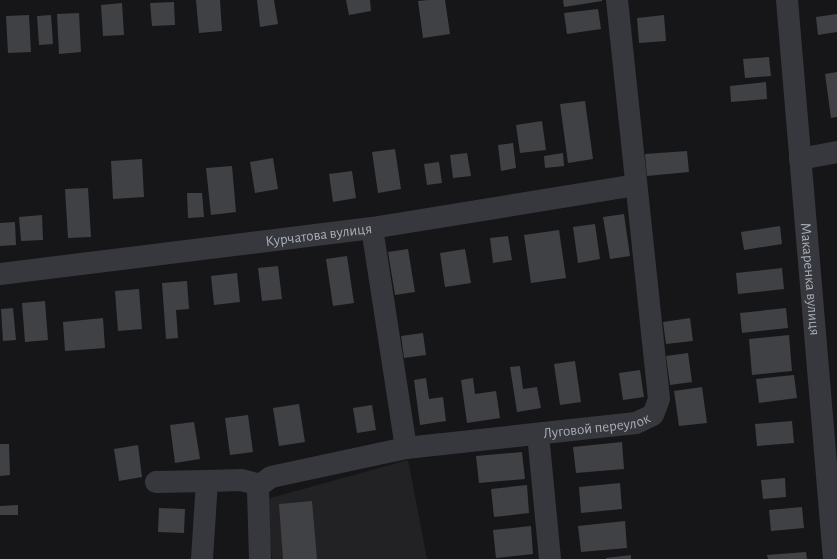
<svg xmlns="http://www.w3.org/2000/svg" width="837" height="559" viewBox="0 0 837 559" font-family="'Alegreya Sans',sans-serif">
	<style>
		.built { fill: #222225 }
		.building { fill: #404145 }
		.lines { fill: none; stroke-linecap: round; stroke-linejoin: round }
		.minor { stroke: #37383d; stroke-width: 22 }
		.labels { text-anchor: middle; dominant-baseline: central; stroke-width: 4; stroke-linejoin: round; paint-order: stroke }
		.street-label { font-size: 15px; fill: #a8adb8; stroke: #111113 }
	</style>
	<rect width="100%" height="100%" fill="#161618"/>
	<path class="built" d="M408,460L427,559H272L267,499Z"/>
	<path class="building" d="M196,0H220L222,31L199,33Z
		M257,0H274L278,24L260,27Z
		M346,0H370L371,11L349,15Z
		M428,0H445L450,34L423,38L418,1Z
		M563,0H602V1L564,7Z
		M174,2L175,25L152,26L150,3Z
		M122,3L124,35L103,36L101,5Z
		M598,9L601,29L567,34L564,13Z
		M79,13L81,52L59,54L57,14Z
		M837,14V32L818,35L816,17Z
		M29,15L31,52L8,53L6,16Z
		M51,15L53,44L39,45L37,16Z
		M664,15L666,41L639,43L637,18Z
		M769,57L771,76L745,78L743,59Z
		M837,72V117L831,118L825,74Z
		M766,82L767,99L731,102L730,86Z
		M585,101L593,159L568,163L560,104Z
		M542,121L546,150L520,153L516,125Z
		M513,143L516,168L501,171L498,145Z
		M395,149L401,189L378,193L372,152Z
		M687,151L689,172L647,176L645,154Z
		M467,153L471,176L453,178L450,155Z
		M563,153L564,166L545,168L544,156Z
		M273,158L278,189L255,193L250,162Z
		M142,159L144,197L113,199L111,161Z
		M439,162L442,183L427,185L424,164Z
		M232,166L236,212L211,215L206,168Z
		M352,171L356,198L333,202L329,174Z
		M88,188L91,237L68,238L65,189Z
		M187,193H202L204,217L188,218Z
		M624,214L630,256L610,259L603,217Z
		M42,215L43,240L21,241L19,217Z
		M15,222L16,245L0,246V223Z
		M595,224L600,259L578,263L573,227Z
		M780,226L782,244L744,250L741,232Z
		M559,230L566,278L531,283L524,235Z
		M508,236L512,260L493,263L490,238Z
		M408,249L415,292L395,295L388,252Z
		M465,249L471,283L445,287L440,253Z
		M347,256L354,303L333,306L326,259Z
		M278,266L282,299L262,301L258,268Z
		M782,268L784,289L738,294L736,273Z
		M237,273L240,302L214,305L211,276Z
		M187,281L189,309L176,310L178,338L166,339L162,283Z
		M139,289L142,329L118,331L115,291Z
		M45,301L48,340L25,342L22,303Z
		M13,308L16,340L3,341L1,309Z
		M786,308L788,328L742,333L740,313Z
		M103,318L105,348L65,351L63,322Z
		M690,318L693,341L666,344L663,322Z
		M423,333L426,355L404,358L401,336Z
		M789,335L792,371L752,375L749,339Z
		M688,353L692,382L670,385L666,356Z
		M575,361L581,402L560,405L554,364Z
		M520,366L523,389L537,387L541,408L517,412L510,367Z
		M640,370L644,397L623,400L619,373Z
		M794,375L797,398L759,403L756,379Z
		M426,378L429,399L443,397L446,421L420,425L414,380Z
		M473,378L475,394L496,391L500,418L467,423L461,380Z
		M702,387L707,423L679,426L674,391Z
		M299,404L305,442L279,446L273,408Z
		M372,405L376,430L357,433L353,408Z
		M248,415L253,452L230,455L225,418Z
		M792,421L794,443L757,446L755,424Z
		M194,422L200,459L175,463L170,425Z
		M622,442L624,469L576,473L573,447Z
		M0,444H9L10,475L0,476Z
		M138,445L142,477L119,481L114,449Z
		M522,452L525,479L479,483L476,456Z
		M785,478L786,497L763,499L761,480Z
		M620,483L622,509L581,513L579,487Z
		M527,485L529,513L494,517L491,489Z
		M312,501L317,559H283L279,504Z
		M18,505V515H0V506Z
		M802,507L804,528L771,531L769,510Z
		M159,508L185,509L184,533L158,532Z
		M625,521L627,548L581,552L578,526Z
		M531,526L533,554L496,558L493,530Z
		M806,552L807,559H768L767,555Z
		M631,555V559H606V558Z"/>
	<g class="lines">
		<g class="minor">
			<path id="s1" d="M787,0L834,559"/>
			<path d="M800,159L837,152"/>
			<path d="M372,228L406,448"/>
			<path id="s2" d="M0,274L372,228L636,185"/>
			<path d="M538,434L550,559"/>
			<path d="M156,482L207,481"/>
			<path d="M202,559L207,481L241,480L260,485"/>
			<path id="s3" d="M260,559L258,491L260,485L271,477L406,448L636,423L653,415L659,399L617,0"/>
		</g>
	</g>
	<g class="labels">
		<g class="street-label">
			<text stroke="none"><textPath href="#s2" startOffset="321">Курчатова вулиця</textPath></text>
			<text stroke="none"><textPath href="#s1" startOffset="280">Макаренка вулиця</textPath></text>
			<text stroke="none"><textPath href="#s3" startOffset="418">Луговой переулок</textPath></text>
		</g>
	</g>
</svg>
